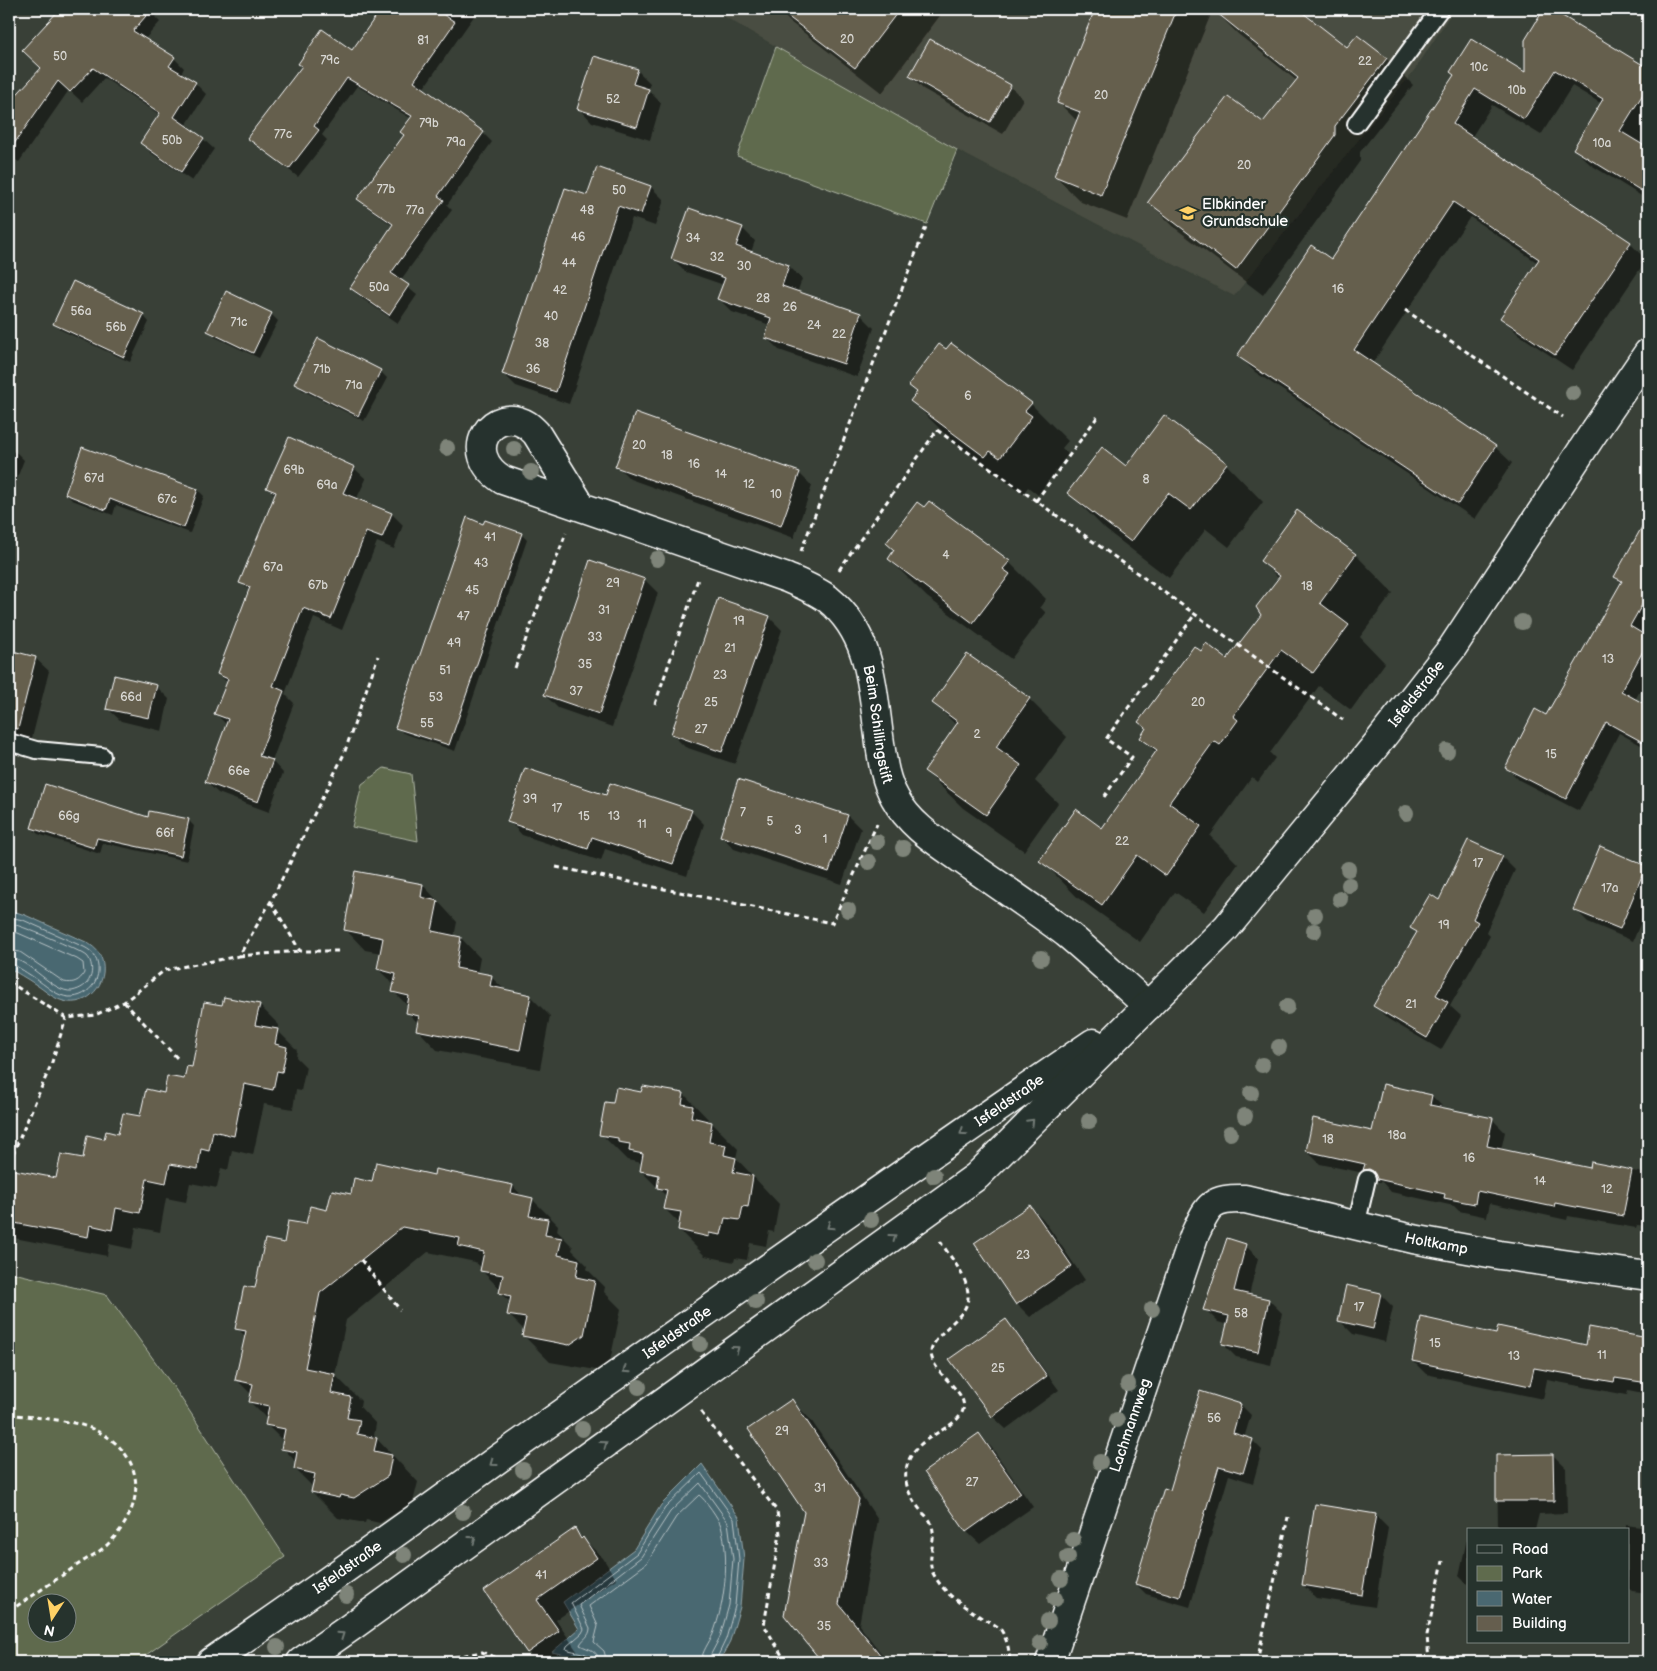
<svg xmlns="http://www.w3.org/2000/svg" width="1657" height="1671" viewBox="0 0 1657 1671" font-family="'Balsamiq Sans',sans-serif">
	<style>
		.built { fill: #4a4d42 }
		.green { fill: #5f6b4d; stroke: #afb5a6; fill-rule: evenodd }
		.water { fill: #4a6871; stroke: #92a4aa }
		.shadow { fill: #0007 }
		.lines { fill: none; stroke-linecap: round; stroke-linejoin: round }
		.shore { stroke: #b7c3c6; stroke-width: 1 }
		.building { fill: #655e4e; stroke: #fff }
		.lane-casing { stroke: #fff; stroke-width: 20 }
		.street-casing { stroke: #fff; stroke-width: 31 }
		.secondary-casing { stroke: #fff; stroke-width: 31 }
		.path { stroke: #fff; stroke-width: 3; stroke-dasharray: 5 4; stroke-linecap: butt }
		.lane { stroke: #26332d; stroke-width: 16 }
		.street { stroke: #26332d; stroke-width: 28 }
		.secondary { stroke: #26332d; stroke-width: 28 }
		.tree { fill: #7e8479 }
		.oneway { stroke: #727a76 }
		.labels { text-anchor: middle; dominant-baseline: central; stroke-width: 4.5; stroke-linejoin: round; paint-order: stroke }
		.number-label { font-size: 12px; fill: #d8d7d3 }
		.poi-label { font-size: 15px; fill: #fff; stroke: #26332d; text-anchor: start }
		.street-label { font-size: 15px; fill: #fff; stroke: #26332d }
	</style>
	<rect width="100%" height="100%" fill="#394037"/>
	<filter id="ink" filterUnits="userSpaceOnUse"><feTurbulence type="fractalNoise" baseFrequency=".02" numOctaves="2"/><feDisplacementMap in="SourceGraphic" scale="10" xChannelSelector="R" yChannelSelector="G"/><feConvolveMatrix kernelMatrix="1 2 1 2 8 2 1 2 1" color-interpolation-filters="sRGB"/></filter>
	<g filter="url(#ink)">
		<path class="built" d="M711,9H1454L1416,68L1234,296L957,150Z"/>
		<path class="green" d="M776,47L957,150L927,224L737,156Z
			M384,768L411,774L418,841L352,827L362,784Z
			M9,1272L107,1295L175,1389L285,1557L136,1662H9ZM38,1604H68V1634H38Z"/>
		<path class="water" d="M9,912H16L25,915L86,942C91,945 97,949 100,955C111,977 93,1005 68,1002C54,1000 46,991 35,984C26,978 17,973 9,968Z
			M702,1464L739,1517L744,1559L740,1607L730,1641L719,1662H597L552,1652L579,1629L563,1602L634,1549L661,1505Z"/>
		<path class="shadow" d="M62,9H163L155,17L160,22L145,39L174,58L184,68L181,74L195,83L206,94L185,127L203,139L214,149L192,181L151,153L141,142L160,115L104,78L82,102L69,90L19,162L9,156V101L11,102L43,68L24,50Z
			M382,9H479L423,89L483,133L492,142L447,205L452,210L400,281L417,295L398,323L360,297L351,288L393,226L367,207L359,198L405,135L412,119L357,86L322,135L327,140L298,177L258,146L249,137L353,52Z
			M777,9H945L882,93L790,22Z
			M1096,9H1296L1347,48L1357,36L1387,59L1413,85L1360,152V161L1263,295L1175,228L1149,202L1263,124L1297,81L1238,34L1213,9L1127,220L1081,202L1055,176L1077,121L1058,102Z
			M1545,9H1549L1648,69V200L1591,165L1574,149L1602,104L1572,86L1541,135L1492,105L1471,138L1630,243L1646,260L1572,370L1518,334L1502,318L1538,263L1470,217L1372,364L1495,447L1512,463L1475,519L1255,372L1238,355L1332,260L1455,76L1526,74V40Z
			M930,41L1010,86L1023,99L1003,134L923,89L910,76Z
			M637,70L650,83L648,90L661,103L650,140L592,122L579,108Z
			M598,169L651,187L664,200L655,226L632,218L569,404L516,386L503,373L588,197Z
			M742,228L755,241L751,252L789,266L802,279L797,293L861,315L874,328L857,377L779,350L766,337L770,325L732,312L719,299L724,285L686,272L672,258Z
			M271,314L278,321L259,358L215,337L208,330Z
			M143,315L149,322L130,362L61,330L54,323Z
			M318,340L380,371L387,378L364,421L302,390L296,383Z
			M910,385L1031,404L1068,441L1062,448L1068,454L1038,495L1028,487L1023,494L949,438L912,401L918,393Z
			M9,450L17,453L24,460L9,499Z
			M1226,464L1263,502L1229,547L1206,529L1169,578L1106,530L1069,493L1127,468Z
			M617,466L799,473L812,486L794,538L630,479Z
			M354,468L366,479L356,500L392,514L403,525L394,549L377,542L342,630L314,618L285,694L294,703L272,761L283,773L269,812L218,793L206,782L227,725L216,714L228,683L218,674L250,591L241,583L276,496L268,488Z
			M198,490L204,496L190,533L116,505L113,515L72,500L66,494Z
			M1298,512L1356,555L1393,593L1360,637L1385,663L1351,710L1319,686L1270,753L1275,758L1258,782L1252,777L1210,836L1238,864L1204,912L1175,892L1140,942L1078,898L1041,860L1103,829L1157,753L1141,737L1147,729L1139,722L1201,652L1228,660L1262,615L1279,579L1262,561Z
			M1648,518V628L1644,636L1648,638V676L1635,700L1648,707V749L1619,733L1579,811L1519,780L1506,767L1547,717L1622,584L1615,576Z
			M484,525L521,534L527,540L455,751L403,733L397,727Z
			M889,559L1009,562L1046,599L1040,607L1046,613L1011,659L927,597Z
			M645,580L658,593L612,727L558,708L545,695Z
			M769,617L782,630L735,764L685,747L672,734Z
			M9,651L35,658L49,671L30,746L9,743Z
			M967,656L1029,699L1067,737L1035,781L1058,803L1024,851L963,808L925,771L957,726L934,703Z
			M156,686L169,699L162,731L121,721L107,708Z
			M607,796L691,811L704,824L687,876L605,849L601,861L522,835L509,821Z
			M848,816L861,829L842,884L734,849L721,835Z
			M148,818L188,820L194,826L187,861L103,843L100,854L38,834L32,828Z
			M1502,857L1515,870L1486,932L1490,936L1450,1006L1461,1016L1441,1050L1388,1019L1375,1006L1417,933L1412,928L1440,902Z
			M1646,867L1648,869V905L1633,941L1588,922L1575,909Z
			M423,885L457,922L454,937L461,938L480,958L477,974L491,977L506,991L530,996L550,1016L540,1069L437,1050L418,1030L419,1024L407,1012L408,1006L394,992L395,986L378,969L381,953L365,950L346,930Z
			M259,1005L279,1025L278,1031L297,1050L296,1057L306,1067L301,1091L296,1090L293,1109L264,1104L253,1155L232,1150L228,1170L221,1168L217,1188L190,1183L186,1202L166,1198L160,1232L136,1227L132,1249L109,1244L107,1256L9,1237V1170L57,1179L84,1160L105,1140L119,1135L141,1117L165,1094L185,1081L223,1007Z
			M642,1093L684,1094L710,1121L709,1122L712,1123L738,1149L736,1158L779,1204L774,1232L769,1231L766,1246L750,1243L747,1260L735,1258L734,1262L705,1256L679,1230L680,1224L665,1209L667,1197L641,1171L642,1163L627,1160L601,1134L614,1105Z
			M1432,1096L1445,1109L1492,1119L1505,1132L1501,1150L1591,1169L1592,1163L1648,1174V1226L1637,1225L1636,1228L1568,1216L1567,1220L1490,1203L1487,1217L1459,1211L1454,1206L1391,1192L1382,1182H1378L1369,1174L1320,1164L1307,1151L1373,1132Z
			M435,1176L513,1186L523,1197L532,1199L558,1225L557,1231L573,1247L572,1250L588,1266L587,1269L605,1287L604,1292L621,1309L610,1361L596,1370L550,1362L524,1336L525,1331L508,1314L511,1303L500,1293L501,1290L481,1270L482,1268L475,1262L428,1252L346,1320L335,1375L361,1401L360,1407L376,1424L374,1436L418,1482L413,1502L380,1523L366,1520L365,1523L338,1518L312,1492L313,1487L295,1469L296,1462L283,1448L284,1442L266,1424L267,1419L250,1402L252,1395L237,1380L246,1337L237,1328L256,1289L285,1245L307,1226L373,1184Z
			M1030,1206L1043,1219L1085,1280L1030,1317L1017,1304Z
			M1245,1245L1258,1258L1249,1296L1269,1300L1282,1313L1271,1365L1236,1357L1223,1344L1228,1325L1218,1322L1205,1309Z
			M1380,1294L1393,1307L1385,1342L1353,1334L1340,1321Z
			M1005,1321L1018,1334L1059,1390L1006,1429L992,1416Z
			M1590,1328L1648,1340V1394L1628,1390L1627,1395L1547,1380L1543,1399L1426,1374L1413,1361L1587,1347Z
			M1201,1393L1241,1405L1251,1415L1244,1438L1252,1440L1262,1450L1253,1483L1229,1475L1190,1607L1146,1594L1136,1584L1171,1491Z
			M792,1401L811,1420L878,1520L859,1625L885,1658L905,1662H823L786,1615L806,1512Z
			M979,1435L992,1448L1033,1507L980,1544L966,1531Z
			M1553,1455L1566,1468L1567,1513L1539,1514L1535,1530H1498L1497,1456Z
			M1375,1515L1388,1528L1375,1607L1316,1598L1303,1585Z
			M1626,1525L1648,1528V1593L1632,1591L1628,1588V1530H1626Z
			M574,1530L603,1558L616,1579L556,1620L577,1651L561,1662H538L528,1652L486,1592Z
			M1468,1534V1585L1459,1576Z
			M935,1652L965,1658L969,1662H933Z"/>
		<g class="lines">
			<path class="shore" d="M9,917L23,920L84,947C88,949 93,952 95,957C105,975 90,998 69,997C57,996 49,988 39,981C31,975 22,970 13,964H9
				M9,923C18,924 80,950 87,956C92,961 93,972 90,978C87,985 81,989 72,991C53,993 30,959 9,958
				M9,931L18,933L77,959L83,963L84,973C80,981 73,984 64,982L20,952L9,950
				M593,1662C591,1651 575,1653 566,1649L567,1646L582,1633L584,1629L571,1603L637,1553L665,1508L701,1473L734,1519L739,1559L735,1606L726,1639L715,1662
				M599,1662C598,1649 589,1650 580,1645C582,1639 590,1637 590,1628L579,1605L641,1557L670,1512L700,1483L728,1522L733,1559L729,1605L720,1637L710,1656L709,1662
				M607,1662L604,1651L594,1642L598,1626L589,1606L647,1563L676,1517L699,1495C705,1499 719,1519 721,1526C730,1558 725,1603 713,1634C709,1643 702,1651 701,1662"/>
		</g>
		<path class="building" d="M60,9H152L133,31L175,57L169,66L196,82L174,117L204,138L181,172L140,143L160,113L93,68L70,92L58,81L9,151V103L41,68L22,50Z
			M381,9H435L455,22L414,81L484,132L438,196L444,200L391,273L409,285L389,315L350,288L393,224L357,199L404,135L400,132L412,116L347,78L314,126L319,130L289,169L247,138L302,66L298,64L322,29L352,50Z
			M778,9H900L855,68Z
			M1095,9H1177L1101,195L1054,176L1080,112L1057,103Z
			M1212,9H1298L1347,47L1357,35L1387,58L1335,126V135L1236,270L1148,202L1228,96L1263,122L1298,78Z
			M1544,9H1551L1648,68V86L1620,131L1648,148V195L1573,149L1603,99L1555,70L1524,119L1475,89L1453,124L1631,242L1555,355L1500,318L1539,259L1453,202L1354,350L1496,446L1458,504L1237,356L1311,245L1331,259L1454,75L1450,72L1471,39L1525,72V40Z
			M930,39L1011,85L990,122L909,76Z
			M594,56L638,69L633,84L649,89L637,127L577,109Z
			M597,167L651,186L641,214L618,206L556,392L502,374L565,188L587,195Z
			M689,208L743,227L736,246L789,265L782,286L861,313L844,364L765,338L771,318L717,299L725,278L671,259Z
			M73,281L144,314L124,357L53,324Z
			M226,291L272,313L253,353L207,331Z
			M318,338L381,370L358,416L294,384Z
			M951,343L1032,403L1025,411L1032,416L1000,458L990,451L985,457L910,401L917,392L908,385L939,344L946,349Z
			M635,413L800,472L781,526L615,467Z
			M1164,415L1227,463L1191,510L1168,493L1131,542L1067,493L1102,447L1126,466Z
			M289,437L355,467L343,493L392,513L382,538L366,532L331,619L303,608L273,686L284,691L259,756L273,760L258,802L205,782L228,719L214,714L228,679L217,674L250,587L239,583L276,492L266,488Z
			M82,447L198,489L184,528L110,499L106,510L65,494Z
			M929,501L1010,561L1003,569L1010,574L973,623L888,559L894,550L886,543L917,502L924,507Z
			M1297,510L1356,554L1320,603L1349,625L1313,673L1281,650L1233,716L1238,720L1220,745L1214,741L1169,803L1201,826L1166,876L1137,855L1102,905L1039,861L1076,809L1102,828L1157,750L1140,738L1146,728L1138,722L1194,646L1201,651L1206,643L1227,659L1261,615L1256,607L1280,576L1260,561Z
			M1648,516V596H1647L1630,626L1648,637V642L1621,691L1648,706V745L1606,722L1566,799L1505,768L1535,709L1546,715L1622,581L1614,577Z
			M467,517L483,524L485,520L522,533L449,745L395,728Z
			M590,560L645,579L599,714L544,695Z
			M718,598L770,616L722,752L671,734Z
			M9,650L36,657L18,729L9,728Z
			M967,654L1030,698L996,747L1021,765L986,815L924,771L958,722L932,703Z
			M114,675L157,685L149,718L106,709Z
			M525,768L606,795L610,783L692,810L673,864L592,837L588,849L507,822Z
			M738,779L848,815L829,872L720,836Z
			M45,784L148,817L149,811L189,819L181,856L97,838L94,848L31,828Z
			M1468,840L1503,856L1473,919L1478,922L1436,995L1448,1002L1427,1038L1373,1006L1417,932L1410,928L1430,894L1439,900Z
			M1600,846L1646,866L1620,929L1573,910Z
			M355,871L423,884L421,897L438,901L432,931L461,937L456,968L492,975L490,986L531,995L520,1050L416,1030L419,1016L406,1013L409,996L392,992L396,974L377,969L383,938L344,930Z
			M224,997L260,1004L255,1025L278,1029L275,1044L287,1047L282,1072L277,1071L273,1090L244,1084L234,1136L213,1131L209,1151L201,1149L198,1169L170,1164L166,1183L147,1179L140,1213L116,1208L112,1230L90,1225L88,1237L9,1222V1169L56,1178L61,1154L83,1158L87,1135L104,1139L106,1131L118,1134L123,1113L140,1116L146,1089L164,1093L167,1076L184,1079L187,1066L192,1067L204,1002L222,1005Z
			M1383,1084L1432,1095L1430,1105L1493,1118L1487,1146L1590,1168L1591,1162L1632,1170L1623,1216L1555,1203L1554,1207L1477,1191L1475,1204L1444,1198L1445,1194L1377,1179L1373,1171L1369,1169L1363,1170L1365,1164L1306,1151L1313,1118L1372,1131Z
			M643,1086L684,1093L682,1104L693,1106L691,1117L712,1122L709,1142L726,1145L724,1155L736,1158L733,1172L753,1176L748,1207L743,1206L740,1220L725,1218L721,1235L709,1233V1237L678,1230L681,1212L663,1209L667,1190L657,1188L659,1175L640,1171L643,1154L629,1151L630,1144L618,1142V1138L599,1135L605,1102L613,1103L616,1087L641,1092Z
			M376,1162L434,1175L435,1169L513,1185L511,1193L533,1198L529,1216L548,1219L545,1235L562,1238L558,1255L579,1260L576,1277L595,1281L584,1335L569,1345L522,1336L526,1318L507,1315L511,1296L499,1293L503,1275L480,1271L484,1252L458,1246L460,1238L402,1227L320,1293L305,1368L335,1374L331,1393L351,1397L347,1418L360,1420L357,1434L377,1438L374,1451L392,1455L388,1476L354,1498L340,1495L339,1498L311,1492L315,1474L294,1469L297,1452L281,1449L285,1429L265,1425L269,1406L249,1402L253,1384L235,1380L246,1331L235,1329L244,1286L255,1288L265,1239L284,1243L288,1221L306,1224L310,1206L327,1210L332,1190L351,1194L354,1178L372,1182Z
			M1030,1205L1072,1266L1016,1305L974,1243Z
			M1227,1238L1246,1244L1234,1291L1269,1299L1258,1352L1222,1344L1229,1316L1203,1310Z
			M1346,1285L1381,1293L1373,1329L1338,1321Z
			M1421,1317L1496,1334L1498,1326L1586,1345L1589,1327L1648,1338V1383L1615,1378L1614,1382L1534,1368L1530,1386L1412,1361Z
			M1006,1319L1047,1376L992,1417L949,1359Z
			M1200,1391L1241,1404L1233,1433L1253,1439L1243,1473L1219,1466L1180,1597L1135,1584L1164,1488L1170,1490Z
			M792,1399L859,1499L839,1604L886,1662H822L784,1615L804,1512L748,1429Z
			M979,1433L1021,1493L966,1532L924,1472Z
			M1553,1454L1554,1501H1496V1455Z
			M1315,1504L1376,1514L1362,1595L1302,1585Z
			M575,1528L581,1539L583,1537L597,1558L537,1600L559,1631L527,1653L484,1591Z"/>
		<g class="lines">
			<g class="lane-casing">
				<path id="lane" d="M1356,124L1440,9
					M9,742L36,750L102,756
					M1356,1226L1367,1179"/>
			</g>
			<g class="street-casing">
				<g id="street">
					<path id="s1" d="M581,506L536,433C533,430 530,427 527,425C494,404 458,452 503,480L787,578C801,584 816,590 828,599C871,634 872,685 879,736C882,757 884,779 895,798C910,826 939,843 964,861C998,885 1033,908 1066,933C1094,956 1121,982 1148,1006"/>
					<path id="s2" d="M1050,1662L1194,1236C1208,1206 1210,1198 1245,1199L1413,1239L1500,1255L1648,1276"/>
				</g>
			</g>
			<g class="secondary-casing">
				<g id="secondary">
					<path id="s3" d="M211,1662C308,1596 403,1528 498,1459C695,1319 893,1179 1093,1043"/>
					<path id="s4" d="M301,1662L351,1627L977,1176L1226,928L1376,745L1452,648L1592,435L1648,353"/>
				</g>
			</g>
			<path class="path" d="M1405,310L1563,417
				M1036,501L1098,416
				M801,551L927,224
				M839,570L937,430L1343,720
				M515,668L566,533
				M655,704L698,579
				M1104,797L1132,757L1106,739L1195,614
				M556,867L832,923L877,824
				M271,902L300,951H339
				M239,956L300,951
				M9,982L66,1018L95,1015L124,1002L165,970L239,956L271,901L344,754L378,656
				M124,1002L179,1060
				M9,1163L51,1065L66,1018
				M940,1241C951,1259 977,1286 965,1308C960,1317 949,1325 942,1333C938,1338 931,1346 931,1352C931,1374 969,1391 963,1410C956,1432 910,1435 906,1471C904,1487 912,1500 922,1512C925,1515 930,1519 931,1523C938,1540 925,1560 934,1575C945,1595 964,1606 982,1618C988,1621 997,1625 1001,1630C1008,1641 1009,1650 1010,1662
				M361,1260L400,1310
				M701,1412L777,1511L780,1534L764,1625L786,1662
				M9,1414C34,1418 72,1419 95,1430C146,1454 147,1504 110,1542C102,1551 89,1557 79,1564C55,1580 33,1596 9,1611
				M428,1662L482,1652L505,1662
				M1257,1662L1288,1517
				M1429,1662L1427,1635L1443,1561"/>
			<use href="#lane" class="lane"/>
			<use href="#street" class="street"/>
			<use href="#secondary" class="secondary"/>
		</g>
		<g class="tree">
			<circle cx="1573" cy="393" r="8"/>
			<circle cx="447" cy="448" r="8"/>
			<circle cx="514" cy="449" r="8"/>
			<circle cx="531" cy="472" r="8"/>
			<circle cx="657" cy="559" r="8"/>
			<circle cx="1522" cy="622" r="8"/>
			<circle cx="1447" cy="751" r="8"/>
			<circle cx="1406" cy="813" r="8"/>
			<circle cx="877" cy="842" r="8"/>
			<circle cx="903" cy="848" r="8"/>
			<circle cx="869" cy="862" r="8"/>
			<circle cx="1348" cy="869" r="8"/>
			<circle cx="1349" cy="885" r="8"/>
			<circle cx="1340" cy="899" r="8"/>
			<circle cx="848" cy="910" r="8"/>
			<circle cx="1315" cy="915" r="8"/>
			<circle cx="1314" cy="931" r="8"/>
			<circle cx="1041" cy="958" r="8"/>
			<circle cx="1287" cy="1007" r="8"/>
			<circle cx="1279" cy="1047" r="8"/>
			<circle cx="1262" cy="1065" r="8"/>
			<circle cx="1251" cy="1093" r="8"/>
			<circle cx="1245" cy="1116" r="8"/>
			<circle cx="1089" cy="1121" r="8"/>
			<circle cx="1230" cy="1133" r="8"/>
			<circle cx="934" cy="1176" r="8"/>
			<circle cx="871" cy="1220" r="8"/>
			<circle cx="815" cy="1260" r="8"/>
			<circle cx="756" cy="1302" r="8"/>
			<circle cx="1152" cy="1309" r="8"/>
			<circle cx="700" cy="1344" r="8"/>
			<circle cx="1128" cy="1384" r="8"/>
			<circle cx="639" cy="1387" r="8"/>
			<circle cx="1117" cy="1420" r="8"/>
			<circle cx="582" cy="1429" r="8"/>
			<circle cx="1100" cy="1462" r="8"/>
			<circle cx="523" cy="1470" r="8"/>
			<circle cx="463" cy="1512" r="8"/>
			<circle cx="1073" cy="1540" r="8"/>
			<circle cx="404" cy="1555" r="8"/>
			<circle cx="1068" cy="1557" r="8"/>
			<circle cx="1061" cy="1579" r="8"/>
			<circle cx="346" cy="1595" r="8"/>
			<circle cx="1055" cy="1599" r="8"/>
			<circle cx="1048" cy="1621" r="8"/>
			<circle cx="1040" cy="1643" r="8"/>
			<circle cx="277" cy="1647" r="8"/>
		</g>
		<defs><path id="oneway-chevron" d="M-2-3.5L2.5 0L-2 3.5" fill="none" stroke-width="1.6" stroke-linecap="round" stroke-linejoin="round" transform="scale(1.25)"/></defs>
		<g class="oneway">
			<use href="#oneway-chevron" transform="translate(1031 1122) rotate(-45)"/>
			<use href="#oneway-chevron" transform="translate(963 1132) rotate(146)"/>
			<use href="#oneway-chevron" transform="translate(830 1226) rotate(145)"/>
			<use href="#oneway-chevron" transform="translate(893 1237) rotate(-36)"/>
			<use href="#oneway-chevron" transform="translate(736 1349) rotate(-36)"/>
			<use href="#oneway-chevron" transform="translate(626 1370) rotate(145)"/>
			<use href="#oneway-chevron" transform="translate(604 1444) rotate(-36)"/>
			<use href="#oneway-chevron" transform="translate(493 1463) rotate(144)"/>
			<use href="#oneway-chevron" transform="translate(473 1539) rotate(-36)"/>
			<use href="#oneway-chevron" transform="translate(341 1635) rotate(-35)"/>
		</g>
	</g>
	<defs>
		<g id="school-bare" transform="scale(1.35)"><path d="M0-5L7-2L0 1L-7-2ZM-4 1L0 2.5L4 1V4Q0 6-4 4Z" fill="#ffd166" stroke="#26332d" stroke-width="2.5" paint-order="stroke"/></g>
	</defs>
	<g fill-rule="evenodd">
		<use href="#school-bare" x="1188" y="213"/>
	</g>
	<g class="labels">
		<g class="number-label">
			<text x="847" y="39">20</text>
			<text x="423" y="40">81</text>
			<text x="60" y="56">50</text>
			<text x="330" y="60">79c</text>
			<text x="1365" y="61">22</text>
			<text x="1479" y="67">10c</text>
			<text x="1517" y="90">10b</text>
			<text x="1101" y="95">20</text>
			<text x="613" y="99">52</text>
			<text x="429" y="123">79b</text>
			<text x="283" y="134">77c</text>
			<text x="172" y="140">50b</text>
			<text x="456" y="142">79a</text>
			<text x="1602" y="143">10a</text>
			<text x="1244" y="165">20</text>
			<text x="386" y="189">77b</text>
			<text x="619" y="190">50</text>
			<text x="415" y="210">77a</text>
			<text x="587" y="210">48</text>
			<text x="578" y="237">46</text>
			<text x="693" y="238">34</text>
			<text x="717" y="257">32</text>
			<text x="569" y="263">44</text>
			<text x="744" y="266">30</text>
			<text x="379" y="287">50a</text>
			<text x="1338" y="289">16</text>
			<text x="560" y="290">42</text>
			<text x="763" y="298">28</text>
			<text x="790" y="307">26</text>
			<text x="81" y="311">56a</text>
			<text x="551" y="316">40</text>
			<text x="239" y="322">71c</text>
			<text x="814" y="325">24</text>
			<text x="116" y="327">56b</text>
			<text x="839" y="334">22</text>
			<text x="542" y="343">38</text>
			<text x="322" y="369">71b</text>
			<text x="533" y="369">36</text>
			<text x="354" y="385">71a</text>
			<text x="968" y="396">6</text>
			<text x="639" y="445">20</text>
			<text x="667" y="455">18</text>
			<text x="694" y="464">16</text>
			<text x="294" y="470">69b</text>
			<text x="721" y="474">14</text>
			<text x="94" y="478">67d</text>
			<text x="1146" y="479">8</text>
			<text x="749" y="484">12</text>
			<text x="327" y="485">69a</text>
			<text x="776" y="494">10</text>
			<text x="167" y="499">67c</text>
			<text x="490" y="537">41</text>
			<text x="946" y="555">4</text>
			<text x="481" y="563">43</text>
			<text x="273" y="567">67a</text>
			<text x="613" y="583">29</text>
			<text x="318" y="585">67b</text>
			<text x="1307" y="586">18</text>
			<text x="472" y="590">45</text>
			<text x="604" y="610">31</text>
			<text x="463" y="616">47</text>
			<text x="739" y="621">19</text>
			<text x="595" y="637">33</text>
			<text x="454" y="643">49</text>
			<text x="730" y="648">21</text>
			<text x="1608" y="659">13</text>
			<text x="585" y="664">35</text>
			<text x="445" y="670">51</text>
			<text x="720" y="675">23</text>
			<text x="576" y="691">37</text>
			<text x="131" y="697">66d</text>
			<text x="436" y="697">53</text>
			<text x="711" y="702">25</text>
			<text x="1198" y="702">20</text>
			<text x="427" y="723">55</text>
			<text x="701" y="729">27</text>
			<text x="977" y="734">2</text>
			<text x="1551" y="754">15</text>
			<text x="239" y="771">66e</text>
			<text x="530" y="799">39</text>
			<text x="557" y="808">17</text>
			<text x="743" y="812">7</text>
			<text x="69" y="816">66g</text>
			<text x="584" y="816">15</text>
			<text x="614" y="816">13</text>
			<text x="770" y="821">5</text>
			<text x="642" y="824">11</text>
			<text x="798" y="830">3</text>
			<text x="165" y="833">66f</text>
			<text x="669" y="833">9</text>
			<text x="825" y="839">1</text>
			<text x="1122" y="841">22</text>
			<text x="1478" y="863">17</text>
			<text x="1610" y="888">17a</text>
			<text x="1444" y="925">19</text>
			<text x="1411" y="1004">21</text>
			<text x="1397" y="1135">18a</text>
			<text x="1328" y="1139">18</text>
			<text x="1469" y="1158">16</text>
			<text x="1540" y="1181">14</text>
			<text x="1607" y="1189">12</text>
			<text x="1023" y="1255">23</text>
			<text x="1359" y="1307">17</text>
			<text x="1241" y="1313">58</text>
			<text x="1435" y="1343">15</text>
			<text x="1602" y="1355">11</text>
			<text x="1514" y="1356">13</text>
			<text x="998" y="1368">25</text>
			<text x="1214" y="1418">56</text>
			<text x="782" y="1431">29</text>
			<text x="972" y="1482">27</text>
			<text x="820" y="1488">31</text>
			<text x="821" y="1563">33</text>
			<text x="541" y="1575">41</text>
			<text x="824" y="1626">35</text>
		</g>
		<g class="poi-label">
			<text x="1202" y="204">Elbkinder<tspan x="1202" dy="17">Grundschule</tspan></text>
		</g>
		<g class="street-label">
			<text stroke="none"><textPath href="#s4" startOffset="1486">Isfeldstraße</textPath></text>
			<text stroke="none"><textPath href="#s1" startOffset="685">Beim Schillingstift</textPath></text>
			<text stroke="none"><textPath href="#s3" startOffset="976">Isfeldstraße</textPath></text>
			<text stroke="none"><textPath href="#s2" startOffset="716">Holtkamp</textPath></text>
			<text stroke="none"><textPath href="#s3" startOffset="571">Isfeldstraße</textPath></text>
			<text stroke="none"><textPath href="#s2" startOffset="250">Lachmannweg</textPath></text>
			<text stroke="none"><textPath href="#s3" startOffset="166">Isfeldstraße</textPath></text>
		</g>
	</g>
	<rect width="1657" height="1671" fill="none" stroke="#26332d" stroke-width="30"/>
	<rect x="15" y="15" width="1627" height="1641" fill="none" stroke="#fff" stroke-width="2" filter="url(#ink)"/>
	<rect x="1467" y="1528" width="162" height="115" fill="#26332d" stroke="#7d8581"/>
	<rect x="1477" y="1545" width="25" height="8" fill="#26332d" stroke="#7d8581"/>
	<text x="1512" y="1554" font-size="15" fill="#ffffff">Road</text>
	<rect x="1477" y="1566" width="25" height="15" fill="#5f6b4d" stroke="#7d8581"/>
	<text x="1512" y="1578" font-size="15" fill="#ffffff">Park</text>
	<rect x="1477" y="1591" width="25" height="15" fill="#4a6871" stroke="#7d8581"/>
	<text x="1512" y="1604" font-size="15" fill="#ffffff">Water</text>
	<rect x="1477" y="1616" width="25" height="15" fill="#655e4e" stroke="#7d8581"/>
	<text x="1512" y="1628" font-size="15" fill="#ffffff">Building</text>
	<g transform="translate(52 1618) rotate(192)"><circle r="24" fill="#26332d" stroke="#7d8581"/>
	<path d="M0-4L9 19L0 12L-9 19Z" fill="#ffd166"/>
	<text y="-8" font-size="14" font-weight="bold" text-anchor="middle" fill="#ffffff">N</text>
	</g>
</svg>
